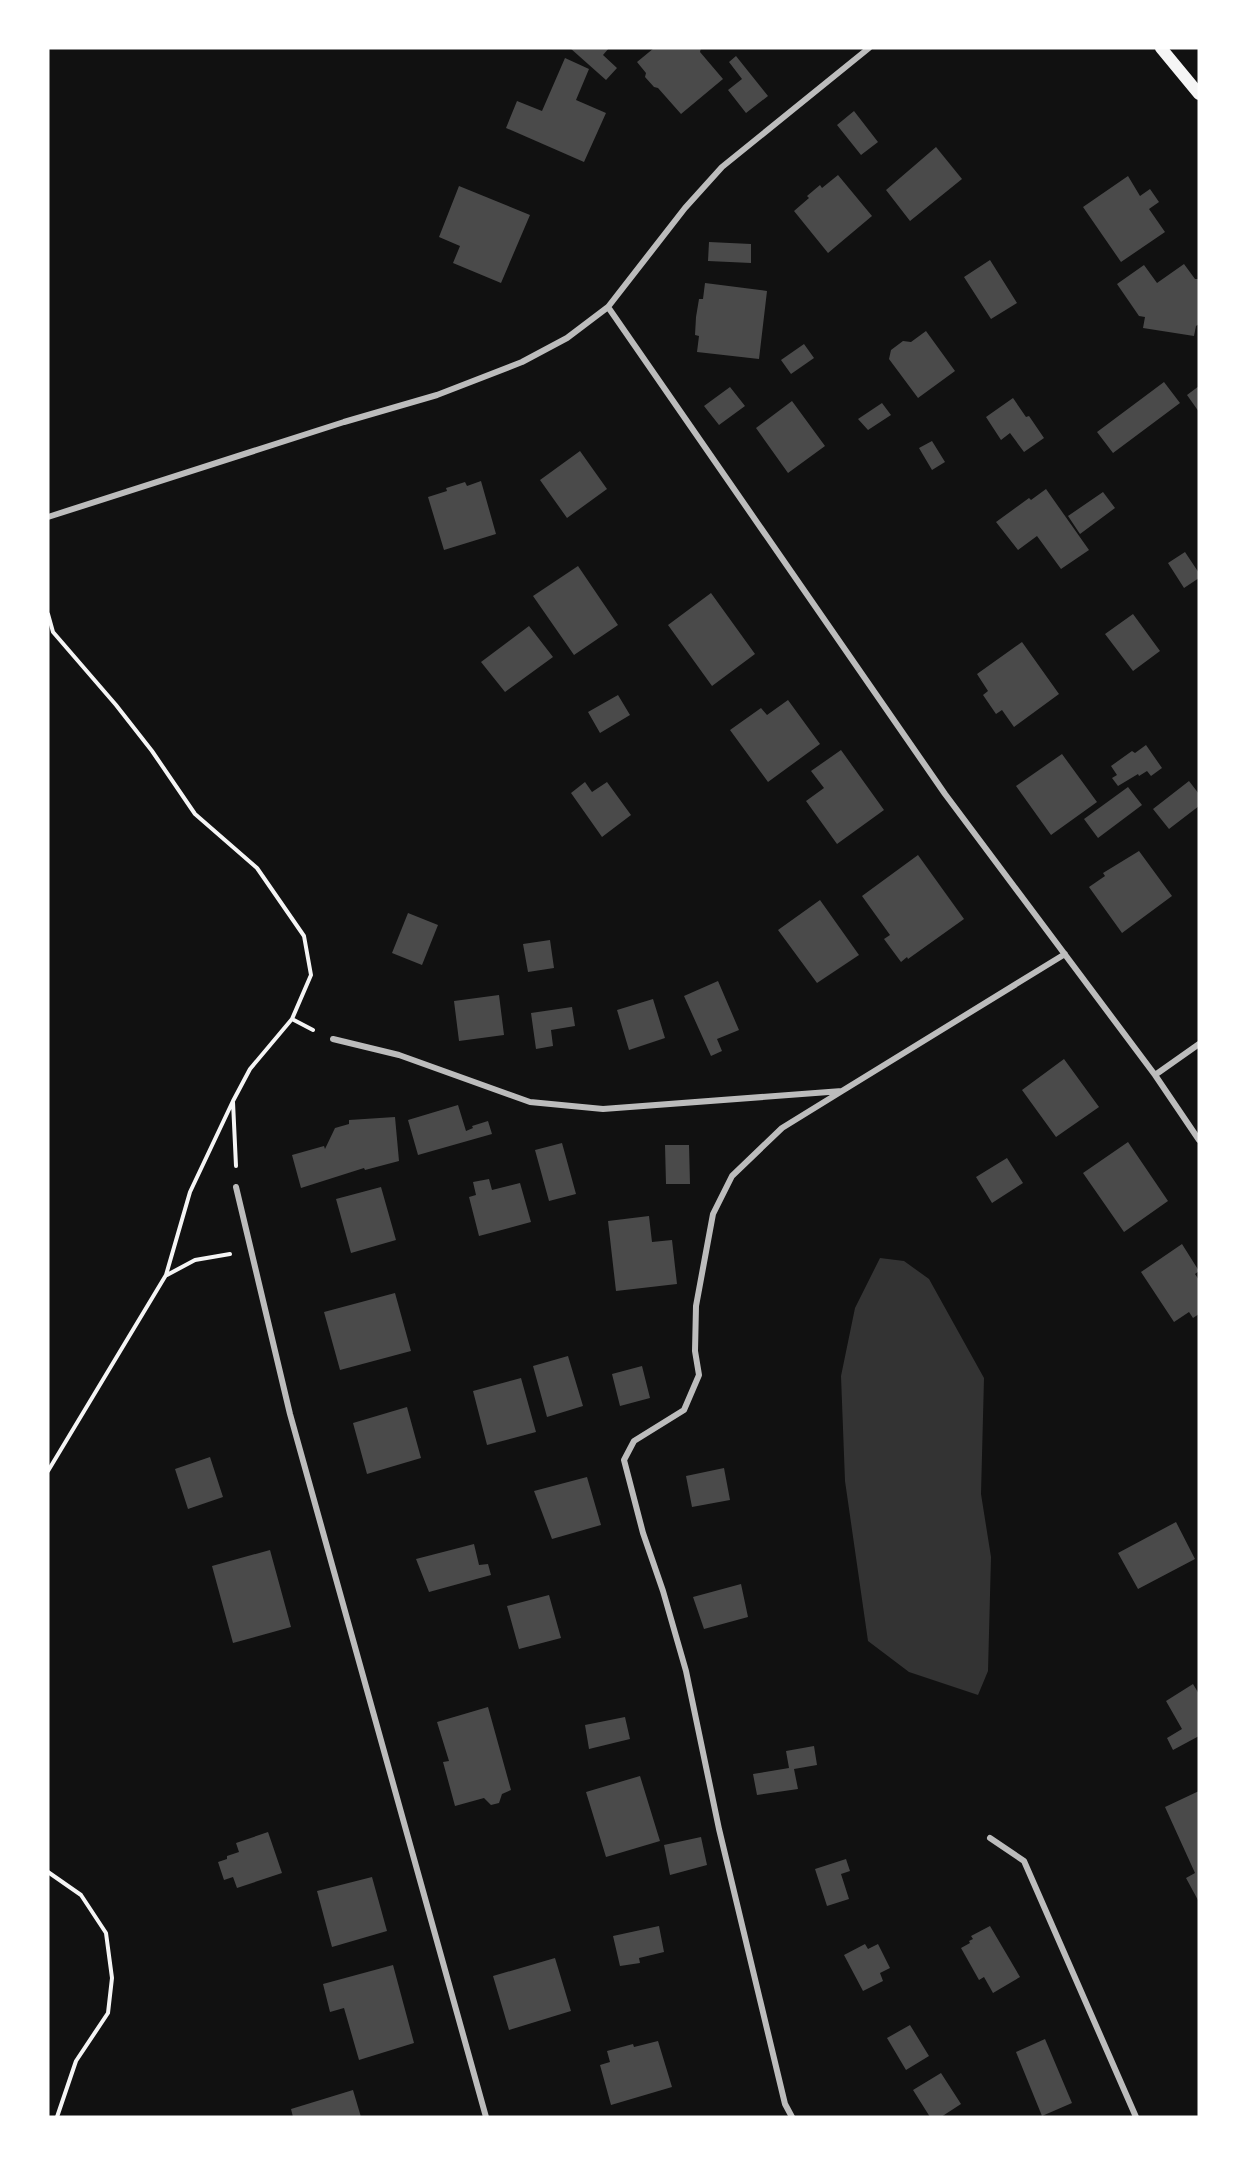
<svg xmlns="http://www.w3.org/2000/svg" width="1247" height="2165" viewBox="0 0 1247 2165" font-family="Manrope,sans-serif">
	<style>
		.water { fill: #333 }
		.building { fill: #4a4a4a }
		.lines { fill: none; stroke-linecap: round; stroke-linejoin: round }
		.path { stroke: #f5f5f5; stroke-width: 4 }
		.minor { stroke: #bcbcbc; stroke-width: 6 }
		.secondary { stroke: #f5f5f5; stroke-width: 12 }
	</style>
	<rect width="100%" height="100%" fill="#111"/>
	<path class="water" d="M880,1258L904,1261L929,1279L984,1378L981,1494L991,1557L988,1671L978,1695L909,1672L868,1641L845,1481L841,1376L855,1308Z"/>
	<path class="building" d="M570,48H609L603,55L617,68L606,80Z
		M654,48H701L700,52L723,79L681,114L658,88L654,87L645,77L646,73L637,62Z
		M736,56L768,96L746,113L728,90L742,79L729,62Z
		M565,58L589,69L576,100L606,113L584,162L506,128L517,101L542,111Z
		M854,111L878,142L861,155L837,125Z
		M936,147L962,179L910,221L886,190Z
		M838,175L872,216L828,253L794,211L809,198L807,196L820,185L822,188Z
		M1128,176L1140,196L1150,189L1159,202L1149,209L1165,232L1121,262L1083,207Z
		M459,186L530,215L501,283L453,263L460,246L439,237Z
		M709,242L751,244V263L708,261Z
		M990,260L1017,303L991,319L964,277Z
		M1184,264L1195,279H1199V324L1196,326L1194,336L1143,328L1145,317L1139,316L1117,284L1144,265L1157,283Z
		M705,283L767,291L759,359L697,352L699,336L695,335L696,317L699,299H703Z
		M926,331L955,371L918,398L889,359L891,350L903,341L911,342Z
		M804,344L814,358L791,374L781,360Z
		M1164,382L1180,403L1113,453L1097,432Z
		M1199,386V412L1187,395Z
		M730,387L745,406L719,425L704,406Z
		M1013,398L1026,417L1029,416L1044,438L1024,452L1010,433L1001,440L986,417Z
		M792,401L825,446L788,473L756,428Z
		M882,403L891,415L868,430L858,419Z
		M932,441L945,462L932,470L919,448Z
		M580,451L607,489L567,518L540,480Z
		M481,481L496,534L444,550L428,497L447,491L446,488L465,482L467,486Z
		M1046,489L1089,550L1061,569L1037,536L1018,550L996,522L1029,498L1031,500Z
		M1103,492L1115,508L1080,534L1068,516Z
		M1185,552L1199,573V578L1184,588L1168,563Z
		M578,566L618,625L574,655L533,596Z
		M711,593L755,654L712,686L668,625Z
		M1133,614L1160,651L1133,671L1105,634Z
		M529,626L553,657L505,692L481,662Z
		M1022,642L1059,694L1014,727L1002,710L996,714L983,695L988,691L977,674Z
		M618,695L630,715L600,733L588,712Z
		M788,700L820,744L768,782L730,730L761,708L767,715Z
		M1146,745L1162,768L1151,776L1147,771L1139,776L1138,774L1118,786L1112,778L1117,775L1111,766L1132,751L1135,753Z
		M841,750L884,810L837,844L806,801L824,788L811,771Z
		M1062,754L1097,802L1051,835L1016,786Z
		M1189,781L1199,794V806L1169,829L1153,809Z
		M585,782L592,792L607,782L631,815L602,837L571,793Z
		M1128,787L1142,805L1098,838L1084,819Z
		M1139,851L1172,896L1122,933L1089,887L1105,876L1103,873Z
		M918,855L964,919L908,959L907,957L901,962L884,939L890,935L862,896Z
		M820,900L859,955L817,983L778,930Z
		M408,913L438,925L422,965L392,953Z
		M550,940L554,968L528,972L523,944Z
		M718,981L739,1030L717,1039L722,1051L711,1056L684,996Z
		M499,995L504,1035L459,1041L454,1001Z
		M653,999L665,1038L629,1050L617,1010Z
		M572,1007L575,1026L551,1030L553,1046L536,1049L531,1013Z
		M1064,1059L1099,1107L1056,1137L1022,1090Z
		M458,1105L466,1131L473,1128L472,1126L488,1121L492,1134L418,1155L408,1120Z
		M395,1117L399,1161L365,1170L364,1168L301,1188L292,1155L324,1146L325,1149L335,1128L349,1124V1120Z
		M1128,1142L1168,1201L1124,1232L1083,1173Z
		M562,1143L576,1194L549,1201L535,1150Z
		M665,1145H689L690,1184H666Z
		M1007,1158L1023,1183L992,1203L976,1177Z
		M489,1179L492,1190L520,1183L531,1222L479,1236L469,1197L476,1195L473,1182Z
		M381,1187L396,1240L351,1253L336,1199Z
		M649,1216L652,1242L672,1240L677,1284L616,1291L608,1221Z
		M1182,1244L1199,1271L1195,1274L1199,1280V1314L1193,1318L1189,1312L1174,1322L1141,1272Z
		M395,1293L411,1351L340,1370L324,1312Z
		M568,1356L583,1406L547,1417L533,1366Z
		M642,1366L650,1398L620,1406L612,1374Z
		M521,1378L536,1432L487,1445L473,1391Z
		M407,1407L421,1458L367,1474L353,1423Z
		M210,1457L223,1497L188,1509L175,1469Z
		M724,1468L730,1500L692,1507L686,1476Z
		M587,1477L601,1525L552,1539L534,1491Z
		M1176,1522L1195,1559L1138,1589L1118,1553Z
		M474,1544L479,1565L488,1564L491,1575L429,1592L416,1559Z
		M270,1550L291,1627L233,1643L212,1566Z
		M741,1584L748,1617L704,1629L693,1597Z
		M549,1595L561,1638L519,1649L507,1606Z
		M1193,1684L1199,1694V1736L1173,1750L1167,1738L1182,1729L1166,1701Z
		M488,1707L511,1790L502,1794L499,1803L491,1805L484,1798L455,1806L443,1762L449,1761L437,1722Z
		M625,1717L630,1739L589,1749L585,1725Z
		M814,1746L817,1765L794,1769L798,1789L757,1795L753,1774L789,1768L786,1751Z
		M640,1776L660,1841L606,1857L586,1792Z
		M1199,1791V1902L1186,1878L1195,1873L1165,1807Z
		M268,1832L282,1873L237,1888L233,1877L224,1880L218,1862L227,1859V1856L239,1852L236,1843Z
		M701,1837L707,1865L670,1875L664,1845Z
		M846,1859L850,1871L841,1874L849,1899L827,1906L815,1869Z
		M372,1877L387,1931L332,1947L317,1891Z
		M659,1926L664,1952L639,1958L640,1963L620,1966L613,1936Z
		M990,1926L1020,1977L993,1993L984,1977L979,1980L961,1948L970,1943L969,1941L973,1939L971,1936Z
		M865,1944L868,1949L878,1944L890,1968L880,1973L883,1981L863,1991L844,1955Z
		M555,1958L571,2011L509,2030L493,1976Z
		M393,1965L414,2043L359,2060L344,2008L330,2012L323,1984Z
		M910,2025L929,2056L906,2070L887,2038Z
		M1045,2039L1072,2103L1042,2116L1016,2052Z
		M658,2041L672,2087L611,2105L600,2065L610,2062L607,2051L633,2044L634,2047Z
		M941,2073L961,2104L941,2117H930L913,2090Z
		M353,2090L361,2117H293L291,2109Z"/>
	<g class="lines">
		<path class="path" d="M48,614L53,632L116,705L152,751L195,814L257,868L304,936L311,975L292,1019L250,1069L233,1101L190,1192L166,1275L48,1471
			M292,1019L313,1030
			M233,1102L236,1166
			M167,1275L195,1260L230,1254
			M48,1872L81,1895L106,1933L112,1978L108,2013L76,2061L57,2117"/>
		<path class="minor" d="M608,307L945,794L1155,1075L1199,1140
			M48,517L344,422L437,395L522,362L567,338L608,307L685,208L722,167L869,48
			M333,1039L399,1055L530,1102L603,1109L842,1091L1065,954
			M1155,1075L1199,1044
			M236,1187L290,1414L486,2117
			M990,1838L1024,1861L1136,2117
			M792,2117L785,2104L719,1829L686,1671L663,1591L643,1533L624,1460L634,1441L684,1410L699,1375L695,1351L696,1306L713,1214L732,1176L782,1128L842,1091"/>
		<path class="secondary" d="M1161,48L1199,94"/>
	</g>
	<rect width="1247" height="2165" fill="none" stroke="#ffffff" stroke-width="99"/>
</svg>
